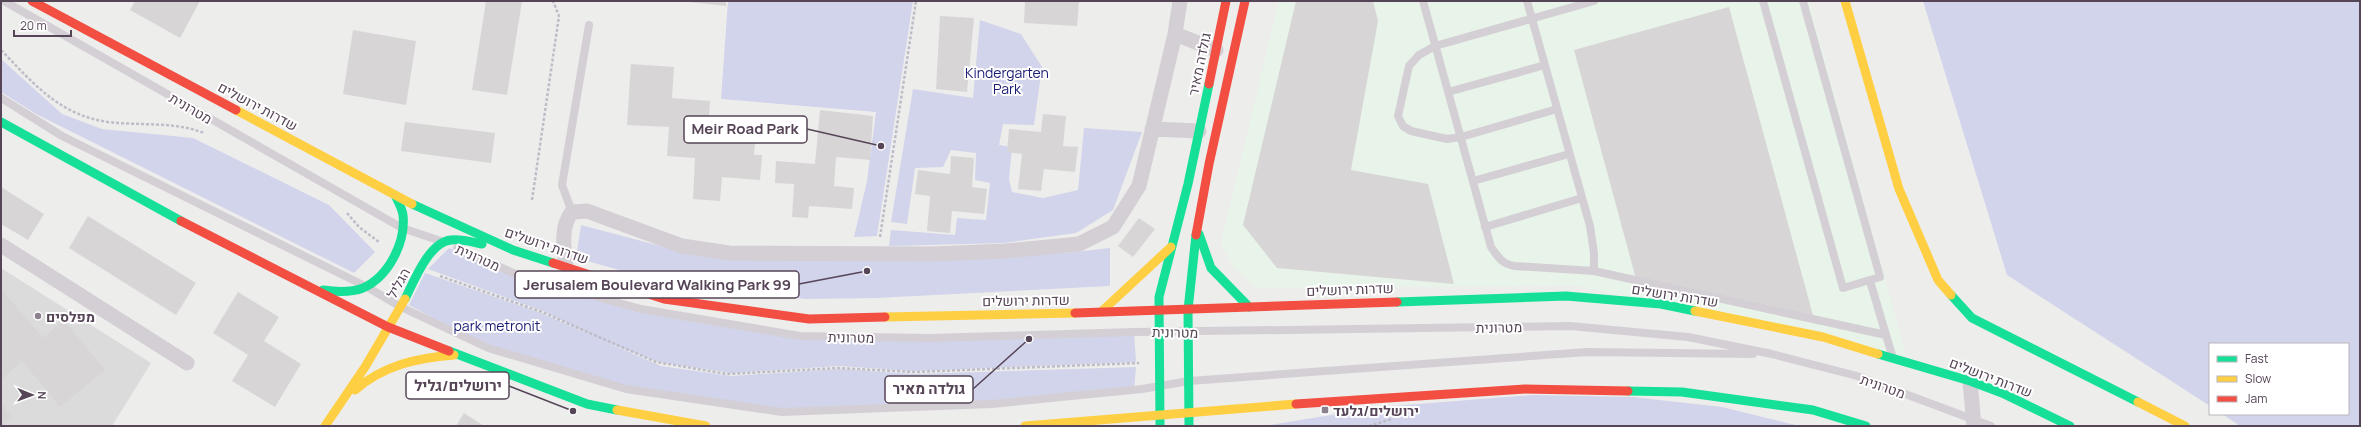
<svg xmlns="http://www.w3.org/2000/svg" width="2361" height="427" viewBox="0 0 2361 427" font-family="Manrope,Heebo,sans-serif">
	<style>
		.commercial { fill: #e8f4e9 }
		.education { fill: #dcdbdb }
		.green { fill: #d1d4eb }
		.building { fill: #d8d5d7 }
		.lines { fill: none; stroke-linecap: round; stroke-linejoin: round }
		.path { stroke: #bebcc7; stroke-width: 2.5; stroke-dasharray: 3 2; stroke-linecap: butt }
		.lane { stroke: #d4cfd4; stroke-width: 8 }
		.street { stroke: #d4cfd4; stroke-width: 15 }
		.fast { stroke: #16e098; stroke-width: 9 }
		.slow { stroke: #ffcf43; stroke-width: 9 }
		.jam { stroke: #f24e42; stroke-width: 9 }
		.poi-dot { fill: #8b808b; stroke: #fff; stroke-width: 1.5 }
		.labels { text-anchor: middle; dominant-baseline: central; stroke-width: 4; stroke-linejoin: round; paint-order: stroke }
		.street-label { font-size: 14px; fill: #564557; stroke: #fff }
		.park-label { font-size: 14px; fill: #1a1c74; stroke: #fff }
		.poi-label { font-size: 14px; font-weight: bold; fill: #564557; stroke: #fff; text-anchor: start }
		.leader { fill: none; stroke: #564557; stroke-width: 1.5 }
		.callout-dot { fill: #564557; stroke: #fff; stroke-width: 1.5 }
		.callout { fill: #fff; stroke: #564557; stroke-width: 1.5 }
		.callout-label { font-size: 15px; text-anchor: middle; font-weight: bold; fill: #564557 }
	</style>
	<rect width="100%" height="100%" fill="#ededec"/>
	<path class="commercial" d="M1279,1H1809L1906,355L1577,286L1257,288L1232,265L1221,242Z"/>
	<path class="education" d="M1,268L151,363L112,426H1Z"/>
	<path class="green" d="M728,1H913L877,236L854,237L867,181L876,112L721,99Z
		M1923,1H2360V426H2240L2222,414H2348V344H2210V406L2007,275Z
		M980,20L1021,34L1042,67L1034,125L1003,124L999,145L1012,147L1009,179L1012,192L1043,198L1078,190L1084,128L1142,132L1113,210L1076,233L1004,243L889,246L891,230L955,235L957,218L986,220L990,183L975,180L976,153L951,150L943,167L915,168L907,224L891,222L913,89L973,98Z
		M1,59L62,114L102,129L193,138L329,205L375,252L354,273L38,115L1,92Z
		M581,225L668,248L1065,253L1110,248V286L876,298L805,299L663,282L576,258Z
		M449,248L518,275L641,309L800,336L1134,332L1136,362L913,371L839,366L731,373L659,362L606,342L661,366L731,376L839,369L914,374L1136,367L1134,389L986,404L782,412L626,389L488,348L409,305L425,273L541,313L591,335L543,311L428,269Z
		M1533,395L1632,397L1722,407L1800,426H1264L1380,407Z"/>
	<path class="building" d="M135,1H200L180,38L130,10Z
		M486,1H522L507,95L472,90Z
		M679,1H726V6Z
		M1025,1H1079L1077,26L1024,23Z
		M1296,1H1373L1378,21L1351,170L1428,184L1454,284L1277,268L1243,225Z
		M1729,7L1814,319L1636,279L1574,50Z
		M940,16L974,18L967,92L936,89Z
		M353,30L416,41L406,105L343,94Z
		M631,64L674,67L672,98L710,101L708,133L729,134L730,119L757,120L754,155H762L760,180L722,177L720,201L693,199L695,158L667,156L669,127L627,125Z
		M820,110L873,116L870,160L836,157L834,186L854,188L852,209L809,206L808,218L792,217L794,184L775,183L776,161L815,164Z
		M1043,114L1066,116L1063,146L1078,147L1075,172L1044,169L1041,191L1018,189L1022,154L1007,152L1009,129L1041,132Z
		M405,122L495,133L491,163L401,151Z
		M951,156L974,158L972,187L987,189L984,214L952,211L950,233L927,231L930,196L915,194L918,170L950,174Z
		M1,187L44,214L28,240L1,224Z
		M88,216L196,283L176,315L69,248Z
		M1139,218L1155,229L1133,257L1118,246Z
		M2,290L43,338L64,320L105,370L60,407L22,361L1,380Z
		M238,292L279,317L264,341L301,364L275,407L232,381L248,355L213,333Z
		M1,403L13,417L2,426H1Z
		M464,413L484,426H456Z"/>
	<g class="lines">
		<path class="path" d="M1,50C33,83 59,115 108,122C140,126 173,121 204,133
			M532,200L559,16L553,1
			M347,213L359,227L379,242
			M880,237L916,1
			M440,276L542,312L656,362L727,374L838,368L914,372L1139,363
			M1369,426L1392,419"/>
		<path class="lane" d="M4,1L402,228L441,241
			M1423,1L1491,247C1498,257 1502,264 1515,266L1594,271L1886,335
			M1527,1L1590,226L1594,253V271
			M1763,1L1843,288L1880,277L1803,1
			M1448,92L1545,65
			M1,98L62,136L367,287L401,307L488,348L626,389L782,412L992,404L1142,389L1189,381L1587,352L1753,354
			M1557,109L1461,137L1447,139L1411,131L1403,126L1398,116L1409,66L1419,55L1435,46L1594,1
			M1473,181L1569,154
			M572,212L562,185L589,25
			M1485,227L1582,198
			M457,248L518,275L641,309L800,336L929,338L1134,332L1570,326L1688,337L1772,354L1857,376L1991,426
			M1870,281L1892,355"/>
		<path class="street" d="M1175,34L1216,50
			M1152,129L1199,131
			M1,245L187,363
			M566,266C564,248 560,227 572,212L587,211L682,246L729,253L932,254L1005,251L1079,244L1113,227L1139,186L1175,34L1180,1
			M1970,381L1974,426"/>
		<path class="fast" d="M1,122L181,221
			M412,204L513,250L553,263
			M1199,234L1211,268L1249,307
			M323,290C336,292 350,293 363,288C388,277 406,243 403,215C402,208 398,202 395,195
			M1951,295L1972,318L2138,402
			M405,299C414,281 429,242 451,240C462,239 472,242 482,244
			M1397,302L1566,296L1661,304L1695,311
			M449,351L587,404L617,410
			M1878,354L1970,381L2002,393L2070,426
			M1628,391L1682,392L1813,410L1866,426
			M1160,426L1159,297L1188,184L1209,84
			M1189,426L1188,310L1196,235"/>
		<path class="slow" d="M1845,1L1899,189L1938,280L1951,295
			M236,110L412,204
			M1695,311L1823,337L1878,354
			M1101,312L1171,247
			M885,317L1075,313
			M355,390C384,365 417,358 454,355
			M2138,402L2185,426
			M617,410L706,426
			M325,426L365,367L405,299
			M1025,426L1296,404"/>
		<path class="jam" d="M32,1L236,110
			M1209,84L1226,1
			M181,221L388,327L449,351
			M1196,235L1209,164L1245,1
			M553,263L664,299L809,319L885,317
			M1075,313L1397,302
			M1296,404L1525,389L1628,391"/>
	</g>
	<g class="poi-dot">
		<circle cx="38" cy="316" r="4"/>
		<rect x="1321" y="406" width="8" height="8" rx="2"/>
	</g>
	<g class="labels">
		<g class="street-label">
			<text transform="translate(1199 64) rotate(-78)">גולדה מאיר</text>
			<text transform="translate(258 106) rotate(28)">שדרות ירושלים</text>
			<text transform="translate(191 108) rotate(30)">מטרונית</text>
			<text transform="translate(547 245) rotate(19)">שדרות ירושלים</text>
			<text transform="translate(478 257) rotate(24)">מטרונית</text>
			<text transform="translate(398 283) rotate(-61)">הגליל</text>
			<text transform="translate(1350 289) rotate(-2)">שדרות ירושלים</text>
			<text transform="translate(1675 295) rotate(9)">שדרות ירושלים</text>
			<text transform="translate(1026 300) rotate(-1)">שדרות ירושלים</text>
			<text transform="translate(1499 327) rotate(-1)">מטרונית</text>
			<text transform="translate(1175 332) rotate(1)">מטרונית</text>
			<text transform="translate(851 337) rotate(1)">מטרונית</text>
			<text transform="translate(1991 377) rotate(21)">שדרות ירושלים</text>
			<text transform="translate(1883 386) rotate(19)">מטרונית</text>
		</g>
		<g class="park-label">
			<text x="1007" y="72">Kindergarten<tspan x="1007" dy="16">Park</tspan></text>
			<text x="497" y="325">park metronit</text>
		</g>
		<g class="poi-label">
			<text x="46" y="316">מפלסים</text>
			<text x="1333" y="410">ירושלים/גלעד</text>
		</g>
	</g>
	<path class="leader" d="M881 146L807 129M867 271L799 284M573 411L509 386M1029 339L973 389"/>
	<g class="callout-dot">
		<circle cx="881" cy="146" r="4"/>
		<circle cx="867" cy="271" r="4"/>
		<circle cx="573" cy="411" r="4"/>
		<circle cx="1029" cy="339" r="4"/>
	</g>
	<g class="callout">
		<rect x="684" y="116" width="123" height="27" rx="4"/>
		<rect x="515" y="271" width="284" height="27" rx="4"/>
		<rect x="406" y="372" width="103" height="27" rx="4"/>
		<rect x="885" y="376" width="88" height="27" rx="4"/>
	</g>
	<g class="callout-label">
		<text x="745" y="134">Meir Road Park</text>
		<text x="657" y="290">Jerusalem Boulevard Walking Park 99</text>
		<text x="458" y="391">ירושלים/גליל</text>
		<text x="929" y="394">גולדה מאיר</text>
	</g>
	<rect width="2361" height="427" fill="none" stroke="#564557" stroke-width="4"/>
	<rect x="2209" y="343" width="140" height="72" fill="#ffffff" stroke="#bbb5bc"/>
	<rect x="2217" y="356" width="20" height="6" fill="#16e098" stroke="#bbb5bc"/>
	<text x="2245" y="363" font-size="12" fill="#564557">Fast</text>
	<rect x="2217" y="376" width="20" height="6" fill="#ffcf43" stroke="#bbb5bc"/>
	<text x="2245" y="383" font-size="12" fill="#564557">Slow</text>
	<rect x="2217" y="396" width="20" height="6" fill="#f24e42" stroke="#bbb5bc"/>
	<text x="2245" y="403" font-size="12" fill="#564557">Jam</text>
	<g transform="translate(32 395) rotate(91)" stroke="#ffffff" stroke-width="3" paint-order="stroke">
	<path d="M0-3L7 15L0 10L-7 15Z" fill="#564557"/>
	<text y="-6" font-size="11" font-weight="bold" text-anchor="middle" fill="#564557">N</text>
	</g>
	<path d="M14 30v6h57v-6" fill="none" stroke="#564557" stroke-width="2"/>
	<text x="20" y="30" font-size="12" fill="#564557" stroke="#ffffff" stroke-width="3" paint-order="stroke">20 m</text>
</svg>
